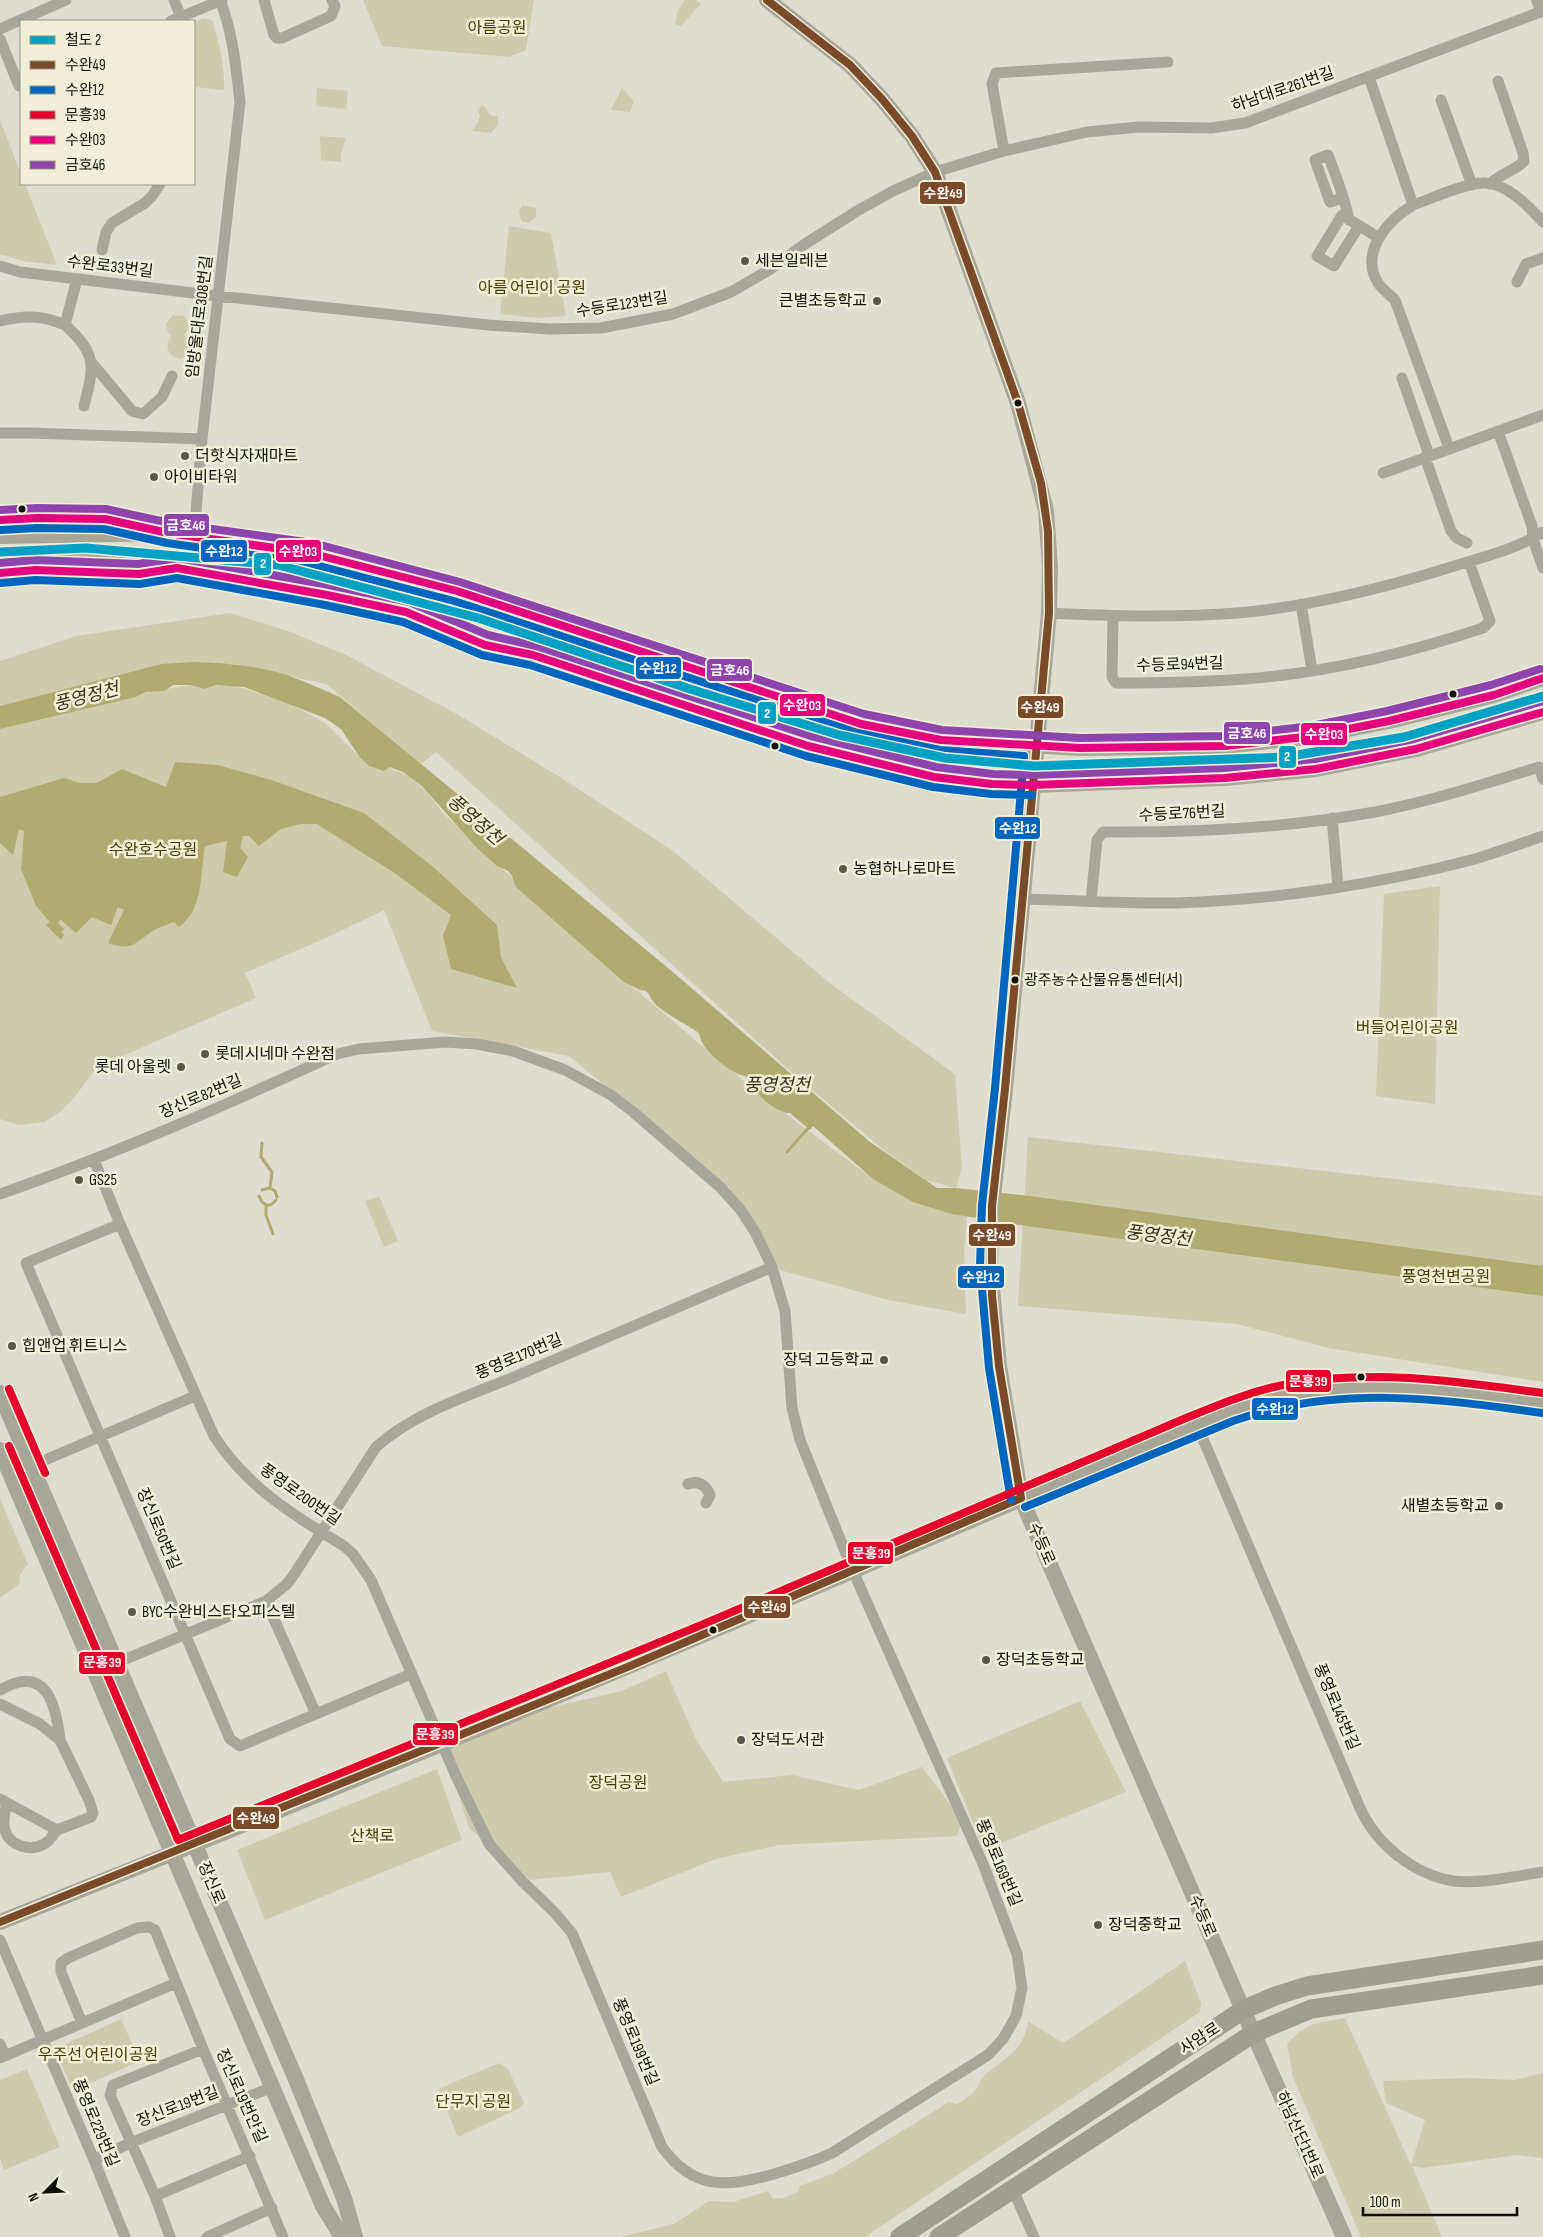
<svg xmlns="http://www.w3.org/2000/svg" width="1543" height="2237" viewBox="0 0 1543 2237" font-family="'Sofia Sans Condensed','Noto Sans KR',sans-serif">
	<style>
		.green { fill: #cecbac }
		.water { fill: #b0ab71 }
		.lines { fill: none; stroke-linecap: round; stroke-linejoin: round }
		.stream { stroke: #b0ab71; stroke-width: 3 }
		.street { stroke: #a8a79b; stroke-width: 11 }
		.secondary { stroke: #a7a699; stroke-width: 16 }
		.primary { stroke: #a09e8f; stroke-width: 19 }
		.bus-1-casing { stroke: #f1efd7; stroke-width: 11 }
		.bus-2-casing { stroke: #f1efd7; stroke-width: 11 }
		.bus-3-casing { stroke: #f1efd7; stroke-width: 11 }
		.bus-4-casing { stroke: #f1efd7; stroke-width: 11 }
		.bus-5-casing { stroke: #f1efd7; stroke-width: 11 }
		.bus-1 { stroke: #7a4b2a; stroke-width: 8 }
		.bus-2 { stroke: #0065bd; stroke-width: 8 }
		.bus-3 { stroke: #e4002b; stroke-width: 8 }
		.bus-4 { stroke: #e5007d; stroke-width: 8 }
		.bus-5 { stroke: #8e44ad; stroke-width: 8 }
		.rail-1-casing { stroke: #f1efd7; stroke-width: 12 }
		.rail-1 { stroke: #01a1c4; stroke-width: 9 }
		.poi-dot { fill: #58574d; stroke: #f1efd7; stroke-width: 2 }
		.bus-dot { fill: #100f07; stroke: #f1efd7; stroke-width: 2 }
		.labels { text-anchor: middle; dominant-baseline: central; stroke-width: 5; stroke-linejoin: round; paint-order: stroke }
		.bus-label { font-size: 15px; fill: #100f07; stroke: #f1efd7; text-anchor: start }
		.park-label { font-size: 16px; fill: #453e00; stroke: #f1efd7 }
		.street-label { font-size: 16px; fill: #100f07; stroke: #f1efd7 }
		.poi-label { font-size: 16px; fill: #100f07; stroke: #f1efd7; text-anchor: start }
		.water-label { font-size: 18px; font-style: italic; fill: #383412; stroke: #f1efd7 }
		.line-badge { stroke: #f1efd7; stroke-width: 2 }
		.badge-label { font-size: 14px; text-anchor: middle; font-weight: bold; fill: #fff }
	</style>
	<rect width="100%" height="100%" fill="#deddd0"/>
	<path class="green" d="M363,0H534L526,50L509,57L382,46Z
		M685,0H696L701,4L681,26L675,25L678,9Z
		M204,18L212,20C219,43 225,66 224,90L194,87V22Z
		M317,88L348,91L346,109L316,106Z
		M622,88L634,101L630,112L611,110Z
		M483,105L491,116H498V124L491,133L472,131L478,122L480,115L477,110Z
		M0,120L21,174V184H25L57,265L23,261L0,254Z
		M320,136L346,138L341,153V162L321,160Z
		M522,205L536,208V217L529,223L521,221L519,212Z
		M509,226L551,233L566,316L538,318L500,314Z
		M173,315L184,316C190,323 190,329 184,335C194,343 193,355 180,359L172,356C166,350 166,342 172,336L168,332L166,324Z
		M230,613L288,631L344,654L457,714L555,774L672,850L831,984L955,1074L962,1168L956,1188L926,1180L885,1151L798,1078L436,752L421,764L326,684L231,664H161L0,706V661L76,636Z
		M191,685L235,686L282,700L324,722L359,756L409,776L427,792L445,815L596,956L759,1094L865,1173L967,1216L964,1254L966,1314L888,1300L780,1270L729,1188L569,1056L432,1031L384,910L326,938L245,973L256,998L97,1067L74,1098L59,1113L44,1122L19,1125L0,1119V729L136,697C152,689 173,689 191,685Z
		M1440,886L1435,1104L1376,1096L1384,894Z
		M1028,1137L1543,1196V1382L1329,1348L1237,1324L1018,1306Z
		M379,1196L398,1241L384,1247L365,1201Z
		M0,1499L28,1564L20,1575V1582L16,1587L0,1598Z
		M666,1671L695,1737L723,1782L792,1775L859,1790L922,1767L962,1820L957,1836L779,1845L716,1859L621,1897L610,1872L530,1880L469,1828L443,1744L534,1711L622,1691Z
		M1080,1701L1126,1792L984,1850L947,1758Z
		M437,1769L462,1840L265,1920L237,1850Z
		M1185,1961L1201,2003L1200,2012L865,2237H621L674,2224L709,2201L733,2202L768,2191L773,2199L784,2198L798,2192L800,2186L834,2173L949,2102L957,2104C965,2099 973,2095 978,2087C980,2083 980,2079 983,2077C1003,2058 1025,2051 1028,2021L1063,2043Z
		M1345,2018L1411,2165L1425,2120L1386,2103L1383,2081L1467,2078L1515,2080L1543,2073V2158L1518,2155L1422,2168L1412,2166L1442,2237H1361L1293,2077L1287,2044C1309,2021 1315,2024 1345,2018Z
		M121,2019L140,2061L73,2091L55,2049Z
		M499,2063L508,2069L524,2103L522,2107L458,2137L438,2089Z
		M27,2069L60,2147L4,2170L0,2159V2080Z"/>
	<path class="water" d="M192,662C228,663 267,666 300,680C313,685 326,691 340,697L674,973L870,1142L937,1188H956L1030,1196L1543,1266V1296L1019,1225L952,1214L913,1202L873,1179L813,1126L810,1130L790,1113C780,1114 761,1099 755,1090C752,1085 752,1080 747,1077C743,1075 739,1075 736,1073C722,1065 701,1049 699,1033C684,1023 669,1016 655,1004C652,1001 650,995 646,991L640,990L624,982L516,887L512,876L508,871L497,866L477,848L422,786L403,772L390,767L384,771L369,766L359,756L341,729L325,718L244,687L216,685L204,689L191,685H173L164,691L146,692L136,697L0,729V706L161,664Z
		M175,762L218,765L274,781L364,813L432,866L497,925L501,957L517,988L451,969L443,936L451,915L396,874L317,824H301L281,829L259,846L249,836H243L240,848L248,857L237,877L223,872L227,841L205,846C200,874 204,909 179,927L174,922C167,925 158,927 151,932C133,945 131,951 108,943L124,910L118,907L111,925L92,917L76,933L60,919L58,923L64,929L61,932L64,935L61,940L46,925L50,922L36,906L21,869L24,831L19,829L13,855L0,843V797L64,778L79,783H97L122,769L166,787Z"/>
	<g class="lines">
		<path class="stream" d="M262,1143L261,1157L272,1172L270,1188L262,1190
			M787,1152L810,1126
			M270,1188L275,1191L277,1197
			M259,1196L262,1202L266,1205V1215L273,1234
			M266,1205H271L276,1200"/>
		<path class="street" d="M174,0L181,17
			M264,0L274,35L277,38H282L331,16L335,6L332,0
			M171,21L222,0
			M0,29L66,0
			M0,39L19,86L21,85
			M1369,77L1413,205C1388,220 1359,252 1378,283C1382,289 1390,295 1395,300L1449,448
			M1441,100L1472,185
			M1004,151L992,84L996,73L1168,62
			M1490,184C1501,173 1515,171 1524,161L1523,153L1498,81
			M1343,198L1330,202L1315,160L1328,155C1336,176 1345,198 1349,220
			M1413,205C1431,199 1465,183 1483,183C1506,182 1529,207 1543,222
			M1359,226L1334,266L1317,256L1342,215L1379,238
			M102,250L106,232L112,223L145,203L152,196L160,184
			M0,266L20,272L218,296L488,325L550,329L601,328L673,314L731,292L769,270L805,244L857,211L893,191L935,172L1004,151L1087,132L1139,127L1211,128L1245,123L1543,11
			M77,279L65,325C98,354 94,367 84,406
			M1517,282L1526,264L1543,258
			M0,321C24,315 42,315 65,325
			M92,363L132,411L143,414L162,397L172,376
			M1402,378L1429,455
			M1498,431L1532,526L1533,539L1543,568
			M0,433H31L202,439
			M1425,457L1451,531L1457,538L1467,543
			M1383,473L1543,415
			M194,536L202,439L240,102C236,68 233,33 220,0
			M1301,604L1312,670
			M1049,613C1112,616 1174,618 1237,613C1309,607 1380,589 1448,568C1480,558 1515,550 1543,532
			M1113,616L1112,677L1116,683C1159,683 1202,682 1245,679C1325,673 1408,653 1483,628L1490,621L1469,562
			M1332,818L1338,887
			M1021,899C1073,900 1125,904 1176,903C1273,900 1381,884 1475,859C1498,852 1520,844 1543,836
			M1091,901L1097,840L1103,832C1193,833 1286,828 1375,812C1431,801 1485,784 1539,767L1543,779
			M0,1194C115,1154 226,1105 337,1054L359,1049L445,1042L477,1044L513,1051L565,1070L611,1095L632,1111L720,1187L740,1209L755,1232L772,1267L785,1311L792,1408L800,1440L853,1571L983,1864L1017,1954L1022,1988L1016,2016L1003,2039L988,2055L832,2153C813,2162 794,2168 774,2174C727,2187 694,2191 662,2147L572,1933L554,1912L522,1881L489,1844L456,1776L371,1580L353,1554L344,1546C293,1515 247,1487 214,1436L120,1224L94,1160
			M120,1224L26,1263L230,1739L240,1746L247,1743L411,1674
			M1197,1425L1360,1808C1376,1844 1414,1875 1454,1881C1483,1884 1515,1876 1543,1872
			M31,1466L195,1396
			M688,1484C699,1480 706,1485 710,1495L706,1503
			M266,1601L316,1714
			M116,1663L266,1601L287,1584L295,1573L376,1447C414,1413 467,1396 514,1377C600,1340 686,1304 772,1267
			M0,1690C46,1663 56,1704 60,1740
			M0,1704L40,1724L60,1740L89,1800L93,1813L91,1817L57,1830L0,1799
			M7,1803C5,1812 2,1822 5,1830C9,1846 31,1852 44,1844C50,1841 53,1835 57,1830
			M0,1940L94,2160L125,2237
			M82,2023L61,1972V1963L68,1958L137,1928L149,1927L155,1930L203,2049L283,2237
			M0,2044L5,2056
			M0,2058L176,1983
			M94,2160L130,2143L273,2087
			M1013,2190L1034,2237
			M155,2196L250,2156
			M170,2237L155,2196L110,2095L113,2085L203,2049
			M207,2237L272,2208"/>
		<path class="secondary" d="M767,0L850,65L882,99L912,136L935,172L1018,403L1046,510L1050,567L1049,613L1005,1089L992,1206L990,1266L999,1366L1021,1498L1243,2010L1344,2237
			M1539,0L1543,9
			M0,520C48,518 89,516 137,526
			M0,536L168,533L310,553L457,591L861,724L941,740L1080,748L1225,746L1313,736L1389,721L1494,695L1543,678
			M0,559L65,557L177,568L252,580L406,612L485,645L533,655L808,746L934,777L992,784L1032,785L1225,778L1316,769L1416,749L1543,712
			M0,573L35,570L130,573
			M0,1393L295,2077L344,2198L355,2237
			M0,1450L323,2206L342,2237
			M0,1922C285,1809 569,1693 850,1572C942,1533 1033,1493 1125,1455C1180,1432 1236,1403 1296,1393C1378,1379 1461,1392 1543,1403"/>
		<path class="primary" d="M900,2237L1243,2010L1275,1996L1307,1986L1543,1950
			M939,2237L1254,2033L1311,2009L1543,1975"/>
		<g class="bus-1-casing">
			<path id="bus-1" d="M767,0L850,65L882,99L912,136L935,172L1018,403L1041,483L1048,531L1049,613L1005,1089L992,1206V1295L999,1366L1021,1498
				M0,1922L630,1666L1021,1498"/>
		</g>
		<g class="bus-2-casing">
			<path id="bus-2" d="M1,530L37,528L104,529L167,543L308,563L454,601L858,733L940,750L1024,756L995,1088L982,1205L980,1266L989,1368L1011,1500
				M1,583L35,580L140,584L177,578L325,605L403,622L482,655L530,665L806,756L933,787L991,794L1032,795
				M1025,1507L1233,1421C1336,1385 1436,1398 1542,1413"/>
		</g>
		<g class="bus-3-casing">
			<path id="bus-3" d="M9,1389L45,1473
				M9,1446L178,1840L699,1626L1186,1418C1220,1404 1256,1389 1294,1383C1377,1369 1460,1382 1543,1393"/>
		</g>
		<g class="bus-4-casing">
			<path id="bus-4" d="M0,520L37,518L105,519L168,533L310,553L457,591L861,724L941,740L1080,748L1225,746L1313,736L1389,721L1494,695L1543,678
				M0,573L35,570L139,574L177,568L327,595L406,612L485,645L533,655L808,746L934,777L992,784L1032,785L1225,778L1316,769L1416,749L1543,712"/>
		</g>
		<g class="bus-5-casing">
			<path id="bus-5" d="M0,510L37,508L106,509L170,523L313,543L460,582L864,714L942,730L1080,738L1224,736L1311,726L1387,711L1491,685L1540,669
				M0,563L35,560L138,564L178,558L329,585L409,602L488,635L536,646L811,736L936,767L993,774L1032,775L1224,768L1315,759L1414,739L1540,702"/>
		</g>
		<use href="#bus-1" class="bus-1"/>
		<use href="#bus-2" class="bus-2"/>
		<use href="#bus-3" class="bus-3"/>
		<use href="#bus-4" class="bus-4"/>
		<use href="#bus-5" class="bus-5"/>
		<g class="rail-1-casing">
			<path id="rail-1" d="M0,552L86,548L278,565L478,618L690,689L839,735L945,758L1034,766L1285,757L1404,737L1543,696"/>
		</g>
		<use href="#rail-1" class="rail-1"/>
	</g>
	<g class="poi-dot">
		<circle cx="745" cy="261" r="5"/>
		<circle cx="877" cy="301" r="5"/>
		<circle cx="185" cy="456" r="5"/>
		<circle cx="154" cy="477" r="5"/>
		<circle cx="843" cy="869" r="5"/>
		<circle cx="205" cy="1054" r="5"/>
		<circle cx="181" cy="1067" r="5"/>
		<circle cx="79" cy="1180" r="5"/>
		<circle cx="12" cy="1346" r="5"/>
		<circle cx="884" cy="1360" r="5"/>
		<circle cx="1499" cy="1506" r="5"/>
		<circle cx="132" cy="1612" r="5"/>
		<circle cx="986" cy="1660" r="5"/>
		<circle cx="741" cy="1740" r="5"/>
		<circle cx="1098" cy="1925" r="5"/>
	</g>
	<g class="bus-dot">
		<circle cx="1018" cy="403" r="4.5"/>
		<circle cx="22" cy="509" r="4.5"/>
		<circle cx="1453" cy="694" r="4.5"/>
		<circle cx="775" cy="746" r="4.5"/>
		<circle cx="1015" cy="980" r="4.5"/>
		<circle cx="1361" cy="1377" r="4.5"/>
		<circle cx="713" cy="1630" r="4.5"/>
	</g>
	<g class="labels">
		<g class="bus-label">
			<text x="1024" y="980">광주농수산물유통센터(서)</text>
		</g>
		<g class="park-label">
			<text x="497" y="28">아름공원</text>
			<text x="532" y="288">아름 어린이 공원</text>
			<text x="153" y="850">수완호수공원</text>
			<text x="1407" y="1028">버들어린이공원</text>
			<text x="1446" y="1277">풍영천변공원</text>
			<text x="618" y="1783">장덕공원</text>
			<text x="372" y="1836">산책로</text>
			<text x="98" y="2055">우주선 어린이공원</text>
			<text x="473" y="2102">단무지 공원</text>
		</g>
		<g class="street-label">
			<text transform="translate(1283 90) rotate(-19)">하남대로261번길</text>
			<text transform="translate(110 267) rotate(7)">수완로33번길</text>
			<text transform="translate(622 305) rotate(-9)">수등로123번길</text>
			<text transform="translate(200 317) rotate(-83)">임방울대로308번길</text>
			<text transform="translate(1180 665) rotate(-2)">수등로94번길</text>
			<text transform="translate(1182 814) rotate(-3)">수등로76번길</text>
			<text transform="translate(201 1097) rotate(-23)">장신로82번길</text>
			<text transform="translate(519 1357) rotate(-23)">풍영로170번길</text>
			<text transform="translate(300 1495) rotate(35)">풍영로200번길</text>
			<text transform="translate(158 1529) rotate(67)">장신로50번길</text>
			<text transform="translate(1041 1544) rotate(67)">수등로</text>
			<text transform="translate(1336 1707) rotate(67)">풍영로145번길</text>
			<text transform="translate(998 1863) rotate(67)">풍영로169번길</text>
			<text transform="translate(211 1883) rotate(67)">장신로</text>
			<text transform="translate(1202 1916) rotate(67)">수등로</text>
			<text transform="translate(1200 2039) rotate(-33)">사암로</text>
			<text transform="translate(635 2042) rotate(67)">풍영로199번길</text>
			<text transform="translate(241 2096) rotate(66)">장신로19번안길</text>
			<text transform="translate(178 2107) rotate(-21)">장신로19번길</text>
			<text transform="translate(95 2123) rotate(67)">풍영로229번길</text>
			<text transform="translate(1299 2135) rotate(66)">하남산단1번로</text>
		</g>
		<g class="poi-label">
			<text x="755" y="261">세븐일레븐</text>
			<text x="867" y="301" text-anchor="end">큰별초등학교</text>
			<text x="195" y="456">더핫식자재마트</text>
			<text x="164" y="477">아이비타워</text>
			<text x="853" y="869">농협하나로마트</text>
			<text x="215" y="1054">롯데시네마 수완점</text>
			<text x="171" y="1067" text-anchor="end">롯데 아울렛</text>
			<text x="89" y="1180">GS25</text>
			<text x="22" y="1346">힙앤업 휘트니스</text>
			<text x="874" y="1360" text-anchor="end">장덕 고등학교</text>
			<text x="1489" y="1506" text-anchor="end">새별초등학교</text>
			<text x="142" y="1612">BYC수완비스타오피스텔</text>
			<text x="996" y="1660">장덕초등학교</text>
			<text x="751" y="1740">장덕도서관</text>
			<text x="1108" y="1925">장덕중학교</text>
		</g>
		<g class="water-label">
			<text transform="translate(86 697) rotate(-14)">풍영정천</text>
			<text transform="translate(475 820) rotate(41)">풍영정천</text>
			<text x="777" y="1085">풍영정천</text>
			<text transform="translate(1158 1236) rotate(7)">풍영정천</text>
		</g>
	</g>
	<g class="line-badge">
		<rect x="919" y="181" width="47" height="24" rx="5" fill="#7a4b2a"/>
		<rect x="163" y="513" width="47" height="24" rx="5" fill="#8e44ad"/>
		<rect x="200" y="539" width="48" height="24" rx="5" fill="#0065bd"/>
		<rect x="275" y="539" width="47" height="24" rx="5" fill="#e5007d"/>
		<rect x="253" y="552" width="19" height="24" rx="5" fill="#01a1c4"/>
		<rect x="635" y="656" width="47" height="24" rx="5" fill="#0065bd"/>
		<rect x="706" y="658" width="47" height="24" rx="5" fill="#8e44ad"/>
		<rect x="779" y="693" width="47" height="24" rx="5" fill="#e5007d"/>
		<rect x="1017" y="695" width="47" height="24" rx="5" fill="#7a4b2a"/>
		<rect x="757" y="701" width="20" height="24" rx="5" fill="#01a1c4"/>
		<rect x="1223" y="721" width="48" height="24" rx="5" fill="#8e44ad"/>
		<rect x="1300" y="722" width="48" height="24" rx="5" fill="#e5007d"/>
		<rect x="1278" y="745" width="19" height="24" rx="5" fill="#01a1c4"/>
		<rect x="994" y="816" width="47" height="24" rx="5" fill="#0065bd"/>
		<rect x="968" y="1223" width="48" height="24" rx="5" fill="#7a4b2a"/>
		<rect x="957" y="1265" width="48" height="24" rx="5" fill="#0065bd"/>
		<rect x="1285" y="1369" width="47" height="24" rx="5" fill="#e4002b"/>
		<rect x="1251" y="1397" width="48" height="24" rx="5" fill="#0065bd"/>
		<rect x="847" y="1541" width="47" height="24" rx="5" fill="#e4002b"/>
		<rect x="743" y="1595" width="48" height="24" rx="5" fill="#7a4b2a"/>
		<rect x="78" y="1651" width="48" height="24" rx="5" fill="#e4002b"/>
		<rect x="412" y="1722" width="47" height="24" rx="5" fill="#e4002b"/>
		<rect x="232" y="1806" width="48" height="24" rx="5" fill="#7a4b2a"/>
	</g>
	<g class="badge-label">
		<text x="943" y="198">수완49</text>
		<text x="186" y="530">금호46</text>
		<text x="224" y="556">수완12</text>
		<text x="298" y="556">수완03</text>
		<text x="263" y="568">2</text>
		<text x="658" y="673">수완12</text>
		<text x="730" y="675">금호46</text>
		<text x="802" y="710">수완03</text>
		<text x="1040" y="712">수완49</text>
		<text x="767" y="718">2</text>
		<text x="1247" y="738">금호46</text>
		<text x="1324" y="739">수완03</text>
		<text x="1287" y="761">2</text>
		<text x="1018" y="833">수완12</text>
		<text x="992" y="1240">수완49</text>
		<text x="981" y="1282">수완12</text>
		<text x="1308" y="1386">문흥39</text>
		<text x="1275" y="1414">수완12</text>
		<text x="871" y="1558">문흥39</text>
		<text x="767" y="1612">수완49</text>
		<text x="102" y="1667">문흥39</text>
		<text x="435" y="1739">문흥39</text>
		<text x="256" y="1823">수완49</text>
	</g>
	<rect x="20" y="20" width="175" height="165" fill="#f1efd7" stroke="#979584"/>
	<rect x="30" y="36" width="25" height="8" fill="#01a1c4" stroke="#979584"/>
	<text x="65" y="45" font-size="15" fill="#100f07">철도 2</text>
	<rect x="30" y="61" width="25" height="8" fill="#7a4b2a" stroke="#979584"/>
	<text x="65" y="70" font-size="15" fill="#100f07">수완49</text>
	<rect x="30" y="86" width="25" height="8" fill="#0065bd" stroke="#979584"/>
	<text x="65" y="95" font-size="15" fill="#100f07">수완12</text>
	<rect x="30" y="111" width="25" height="8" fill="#e4002b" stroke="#979584"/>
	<text x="65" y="120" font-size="15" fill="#100f07">문흥39</text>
	<rect x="30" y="136" width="25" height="8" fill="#e5007d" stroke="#979584"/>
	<text x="65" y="145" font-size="15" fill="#100f07">수완03</text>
	<rect x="30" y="161" width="25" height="8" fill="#8e44ad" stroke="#979584"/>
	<text x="65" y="170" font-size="15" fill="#100f07">금호46</text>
	<g transform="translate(45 2192) rotate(246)" stroke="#f1efd7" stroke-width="4" paint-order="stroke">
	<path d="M0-4L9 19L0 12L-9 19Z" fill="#100f07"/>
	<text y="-8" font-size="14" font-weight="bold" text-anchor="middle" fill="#100f07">N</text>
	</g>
	<path d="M1363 2207v8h154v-8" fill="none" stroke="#100f07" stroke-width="2.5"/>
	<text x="1370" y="2207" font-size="15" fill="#100f07" stroke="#f1efd7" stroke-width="4" paint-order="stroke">100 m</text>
</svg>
